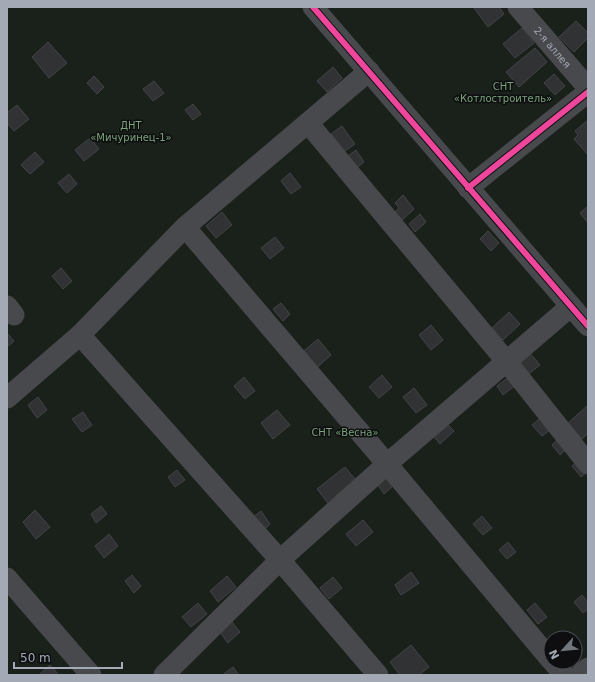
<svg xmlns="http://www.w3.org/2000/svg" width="595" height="682" viewBox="0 0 595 682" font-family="'DejaVu Sans',sans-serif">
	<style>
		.green { fill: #1a211b; fill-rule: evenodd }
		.building { fill: #313233; stroke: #424448 }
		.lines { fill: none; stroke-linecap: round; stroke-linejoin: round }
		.minor { stroke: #48494d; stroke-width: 21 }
		.cycleway-casing { stroke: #0e0e10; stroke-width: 8 }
		.cycleway { stroke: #ed469a; stroke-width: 6 }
		.labels { text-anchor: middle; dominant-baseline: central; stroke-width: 3; stroke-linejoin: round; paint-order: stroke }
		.street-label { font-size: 10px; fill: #a3aab6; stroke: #0e0e10 }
		.park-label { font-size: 10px; fill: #79a37b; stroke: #0e0e10 }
	</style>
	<rect width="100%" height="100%" fill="#141414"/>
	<path class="green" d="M7,7H588V675H7ZM551,638H575V662H551Z"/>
	<path class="building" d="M475,7H499L504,14L488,27L474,8Z
		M576,21L588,33V38L574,52L559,37Z
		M522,28L534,43L515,58L503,44Z
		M48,42L67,63L49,78L32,57Z
		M535,48L547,62L519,87L506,72Z
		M333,67L342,78L327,92L317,81Z
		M554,74L565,86L555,95L544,83Z
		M94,76L104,87L97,94L87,83Z
		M154,81L164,93L153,101L143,89Z
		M193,104L201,114L193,120L185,110Z
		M17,105L29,119L14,131L7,123V113Z
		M588,120V155L574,139L578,135L575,131Z
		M342,126L355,144L345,151L331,134Z
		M90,138L99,149L84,161L75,150Z
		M356,150L364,162L354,170L344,159Z
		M35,152L44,162L30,174L21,165Z
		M290,173L301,187L291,194L281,181Z
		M69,174L77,184L67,193L58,183Z
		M403,195L414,209L399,223L391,216L399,208L395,203Z
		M588,206V223L580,213Z
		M222,212L232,225L216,238L206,226Z
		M420,214L426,222L415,232L409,224Z
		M488,231L499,243L491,251L480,239Z
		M275,237L284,248L270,259L261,248Z
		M61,268L72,281L63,289L52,276Z
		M281,303L290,314L283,321L273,309Z
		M509,312L520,324L503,340L492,328Z
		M431,325L443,340L431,350L419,335Z
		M7,333L14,341L7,347Z
		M318,339L331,355L313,371L299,355Z
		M529,352L540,365L526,376L516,363Z
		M382,375L392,387L379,398L369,387Z
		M510,376L517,384L503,395L497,386Z
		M244,377L255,391L245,399L234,386Z
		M414,388L427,405L416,413L403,397Z
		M38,397L47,410L37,418L28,405Z
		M587,406L588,408V433L582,439L568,423Z
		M277,410L290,425L273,439L261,423Z
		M83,412L92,425L82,432L72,419Z
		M545,414L555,426L542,436L532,425Z
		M444,421L454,431L440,444L431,433Z
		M562,435L570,445L560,455L552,445Z
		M580,459L588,471L581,477L572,466Z
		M345,467L359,484L331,507L317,489Z
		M177,470L185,480L175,487L168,477Z
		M386,473L394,485L384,494L375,481Z
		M101,506L107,514L96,523L91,514Z
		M35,510L50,527L36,539L23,522Z
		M261,511L270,524L263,531L252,518Z
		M482,516L492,528L483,535L473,524Z
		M363,520L373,532L356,546L346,534Z
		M109,534L118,546L104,558L95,546Z
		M508,542L516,552L507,559L499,550Z
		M411,572L419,583L401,595L395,585Z
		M132,575L141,586L134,593L125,581Z
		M227,576L236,587L218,602L210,591Z
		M333,577L342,588L329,599L320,588Z
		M582,595L588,602V609L583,613L574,602Z
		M198,603L207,614L191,627L182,617Z
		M535,603L547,617L538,624L527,610Z
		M228,617L240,632L228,643L216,627Z
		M411,645L429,667L419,675H400L390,662Z
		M50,665L59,675H39Z
		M233,667L239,675H225L224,674Z"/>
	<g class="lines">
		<g class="minor">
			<path d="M313,7L588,326"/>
			<path id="s1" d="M518,7L588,88"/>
			<path d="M308,123L507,362L588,464"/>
			<path d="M468,188L588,92"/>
			<path d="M185,227L387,464L551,660"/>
			<path d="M7,306L14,315"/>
			<path d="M80,335L280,560L378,675"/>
			<path d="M7,398L80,335L185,227L369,71"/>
			<path d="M7,578L91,675"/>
			<path d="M553,662L564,675"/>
			<path d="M164,675L280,560L387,464L571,306"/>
			<path d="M580,675L588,668"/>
		</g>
		<g class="cycleway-casing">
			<path id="cycleway" d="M313,7L588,326
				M468,188L588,92"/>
		</g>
		<use href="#cycleway" class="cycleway"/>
	</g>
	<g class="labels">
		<g class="street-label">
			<text stroke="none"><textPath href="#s1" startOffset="53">2-я аллея</textPath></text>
		</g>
		<g class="park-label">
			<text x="503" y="86">СНТ<tspan x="503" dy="12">«Котлостроитель»</tspan></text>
			<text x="131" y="125">ДНТ<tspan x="131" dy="12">«Мичуринец-1»</tspan></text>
			<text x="345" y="432">СНТ «Весна»</text>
		</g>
	</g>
	<rect width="595" height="682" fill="none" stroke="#a3aab6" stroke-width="16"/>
	<g transform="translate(563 650) rotate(243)"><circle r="19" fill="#0e0e10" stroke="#4a4c52"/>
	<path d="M0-3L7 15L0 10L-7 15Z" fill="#71767d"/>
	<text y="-6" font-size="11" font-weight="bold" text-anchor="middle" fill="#a3aab6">N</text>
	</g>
	<path d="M14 662v6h108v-6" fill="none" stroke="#a3aab6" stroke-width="2"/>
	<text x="20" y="662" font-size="12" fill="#a3aab6" stroke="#0e0e10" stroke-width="3" paint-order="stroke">50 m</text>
</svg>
